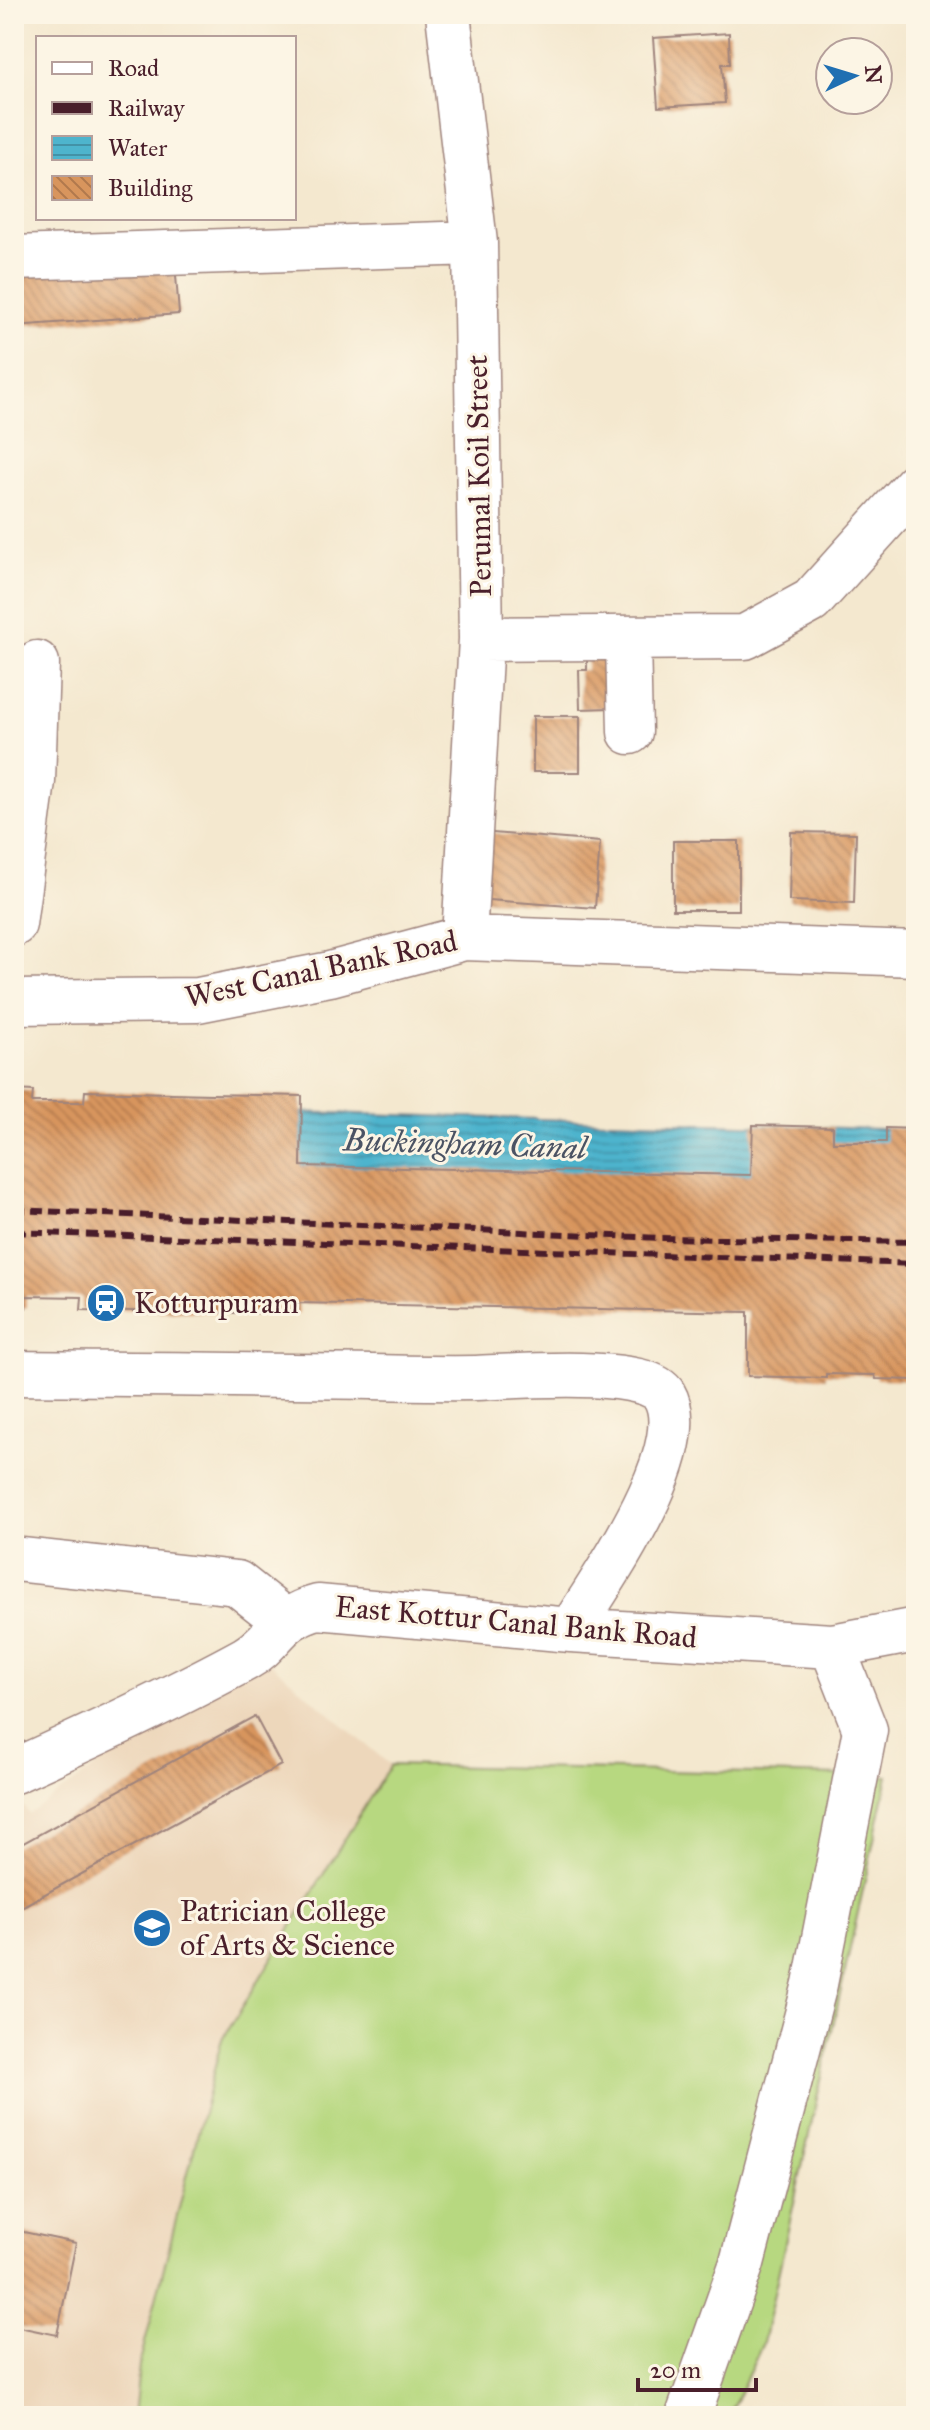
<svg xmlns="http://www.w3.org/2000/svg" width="930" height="2430" viewBox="0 0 930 2430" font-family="'IM FELL Great Primer',serif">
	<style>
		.built { fill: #edd7bb }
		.pitch { fill: #b7d880; stroke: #807c56; stroke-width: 2 }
		.water { fill: url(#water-rules); stroke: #4c6a7c; stroke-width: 2 }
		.building { fill: url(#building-back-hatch) }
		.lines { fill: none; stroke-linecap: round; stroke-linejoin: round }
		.minor-casing { stroke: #9f847d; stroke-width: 47 }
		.minor { stroke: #fff; stroke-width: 44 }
		.rail { stroke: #4a1f2b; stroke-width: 6; stroke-dasharray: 12 6; stroke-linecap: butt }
		.labels { text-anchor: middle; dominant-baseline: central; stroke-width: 6; stroke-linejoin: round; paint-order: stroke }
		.street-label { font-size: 30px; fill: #4a1f2b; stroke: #fcf5e5 }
		.poi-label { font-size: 30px; fill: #4a1f2b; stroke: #fcf5e5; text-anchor: start }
		.water-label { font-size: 32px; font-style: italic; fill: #4b5364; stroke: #fcf5e5 }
	</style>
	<defs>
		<pattern id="water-rules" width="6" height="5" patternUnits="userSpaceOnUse" patternTransform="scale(2)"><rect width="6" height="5" fill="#4eb4cd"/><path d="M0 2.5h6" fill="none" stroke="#4392a7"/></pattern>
		<pattern id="building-back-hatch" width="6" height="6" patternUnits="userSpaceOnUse" patternTransform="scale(2)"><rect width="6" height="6" fill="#d8955d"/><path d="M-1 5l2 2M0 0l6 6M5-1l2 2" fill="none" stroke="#b1794d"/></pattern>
	</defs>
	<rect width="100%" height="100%" fill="#fcf5e5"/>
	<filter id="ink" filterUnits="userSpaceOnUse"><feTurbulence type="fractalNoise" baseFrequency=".0125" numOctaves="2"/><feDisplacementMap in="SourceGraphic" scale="16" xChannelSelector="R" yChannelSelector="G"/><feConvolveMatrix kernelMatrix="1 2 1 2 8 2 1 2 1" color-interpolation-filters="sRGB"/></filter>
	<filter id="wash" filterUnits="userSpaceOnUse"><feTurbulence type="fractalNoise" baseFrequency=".006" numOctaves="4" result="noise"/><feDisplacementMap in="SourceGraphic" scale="32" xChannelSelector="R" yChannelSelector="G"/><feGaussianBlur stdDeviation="1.8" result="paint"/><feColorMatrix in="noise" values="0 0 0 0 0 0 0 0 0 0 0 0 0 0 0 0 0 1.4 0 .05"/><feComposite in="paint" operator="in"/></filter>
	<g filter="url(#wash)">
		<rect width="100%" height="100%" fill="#f4e8cf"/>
		<path class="built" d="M261,1651L268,1661L390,1765L221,2043L139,2366L134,2416H14V1793L29,1814Z"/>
		<path class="pitch" d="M390,1765L888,1776L763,2343L729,2416H134L139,2366L221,2042Z"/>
		<path class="water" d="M14,1104L916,1130V1222L14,1171Z"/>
		<g id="blocks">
			<path class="building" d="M729,33L730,64H722L725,103L658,107L653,38Z
				M175,263L179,314L14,326V275Z
				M622,654L610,708L580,709L579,670H587V655Z
				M533,716H580V772H533Z
				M481,832L600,842L595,908L475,899Z
				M791,832L856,833L854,903L789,901Z
				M673,841H739V910H673Z
				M14,1090L33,1091L32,1102H84L85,1091L302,1096L301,1166L751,1175L753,1125L833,1127V1142H886V1128L916,1129V1380L876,1379L875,1375L826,1374V1378L748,1376V1312L298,1303L299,1314L81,1310L82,1297L26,1296V1308H14Z
				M255,1716L281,1765L14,1911V1848Z
				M14,2230L76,2243L57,2335L14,2326Z"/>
		</g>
	</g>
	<g filter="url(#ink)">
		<use href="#blocks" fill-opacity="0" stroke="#9f847d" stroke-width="2"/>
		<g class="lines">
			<g class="minor-casing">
				<path id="minor" d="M448,14L475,243L481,639L464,938
					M14,258L475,243
					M481,639L745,637L811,601L916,485
					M628,639L630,732
					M14,924L33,781L37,663
					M14,1002L198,1000L330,974L464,938L916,954
					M14,1373C107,1374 200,1374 293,1376C354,1376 415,1379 476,1378C511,1377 646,1365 664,1395C696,1449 600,1582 571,1630
					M14,1559L237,1583L285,1621
					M14,1771C92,1736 170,1700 245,1659C276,1642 275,1618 318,1607L571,1630L832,1646L916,1630
					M688,2416L742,2263L815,1984L865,1730L832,1646"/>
			</g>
			<use href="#minor" class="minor"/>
			<path class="rail" d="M14,1210L659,1238L916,1242
				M14,1232L916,1264"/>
		</g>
	</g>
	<defs>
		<g id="station-disc" transform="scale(2)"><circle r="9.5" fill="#1f6fb2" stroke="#fcf5e5"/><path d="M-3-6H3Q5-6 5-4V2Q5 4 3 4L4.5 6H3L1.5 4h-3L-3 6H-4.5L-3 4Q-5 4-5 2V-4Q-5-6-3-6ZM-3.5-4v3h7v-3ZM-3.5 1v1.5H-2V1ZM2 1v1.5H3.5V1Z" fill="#fff"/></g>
		<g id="university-disc" transform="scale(2)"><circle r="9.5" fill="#1f6fb2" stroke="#fcf5e5"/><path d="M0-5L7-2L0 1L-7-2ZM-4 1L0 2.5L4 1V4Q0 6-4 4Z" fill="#fff"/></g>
	</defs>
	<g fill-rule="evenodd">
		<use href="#station-disc" x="106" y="1303"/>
		<use href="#university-disc" x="152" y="1928"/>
	</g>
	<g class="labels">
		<g class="street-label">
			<text transform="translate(479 476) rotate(-91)">Perumal Koil Street</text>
			<text transform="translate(321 969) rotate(-12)">West Canal Bank Road</text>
			<text transform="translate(516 1622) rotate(5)">East Kottur Canal Bank Road</text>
		</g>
		<g class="poi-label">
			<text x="134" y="1303">Kotturpuram</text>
			<text x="180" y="1911">Patrician College<tspan x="180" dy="34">of Arts &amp; Science</tspan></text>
		</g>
		<g class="water-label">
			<text transform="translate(465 1144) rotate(2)">Buckingham Canal</text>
		</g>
	</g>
	<rect width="930" height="2430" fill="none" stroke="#fcf5e5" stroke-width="48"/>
	<rect x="36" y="36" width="260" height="184" fill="#fcf5e5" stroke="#b59f9b" stroke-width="2"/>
	<rect x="52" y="62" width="40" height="12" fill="#ffffff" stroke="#b59f9b" stroke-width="2"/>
	<text x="108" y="76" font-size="24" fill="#4a1f2b">Road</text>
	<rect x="52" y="102" width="40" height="12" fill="#4a1f2b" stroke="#b59f9b" stroke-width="2"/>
	<text x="108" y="116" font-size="24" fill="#4a1f2b">Railway</text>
	<rect x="52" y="136" width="40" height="24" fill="url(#water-rules)" stroke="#b59f9b" stroke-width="2"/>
	<text x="108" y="156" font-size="24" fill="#4a1f2b">Water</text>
	<rect x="52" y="176" width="40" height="24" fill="url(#building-back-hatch)" stroke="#b59f9b" stroke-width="2"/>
	<text x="108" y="196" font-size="24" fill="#4a1f2b">Building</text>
	<g transform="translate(854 76) rotate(86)"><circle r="38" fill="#fcf5e5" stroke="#b59f9b" stroke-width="2"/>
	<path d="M0-6L14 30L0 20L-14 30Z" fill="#1f6fb2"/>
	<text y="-12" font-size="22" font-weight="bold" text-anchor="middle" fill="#4a1f2b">N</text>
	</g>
	<path d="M638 2378v12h118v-12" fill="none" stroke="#4a1f2b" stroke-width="4"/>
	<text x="650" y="2378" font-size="24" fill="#4a1f2b" stroke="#fcf5e5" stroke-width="6" paint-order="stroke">20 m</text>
</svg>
